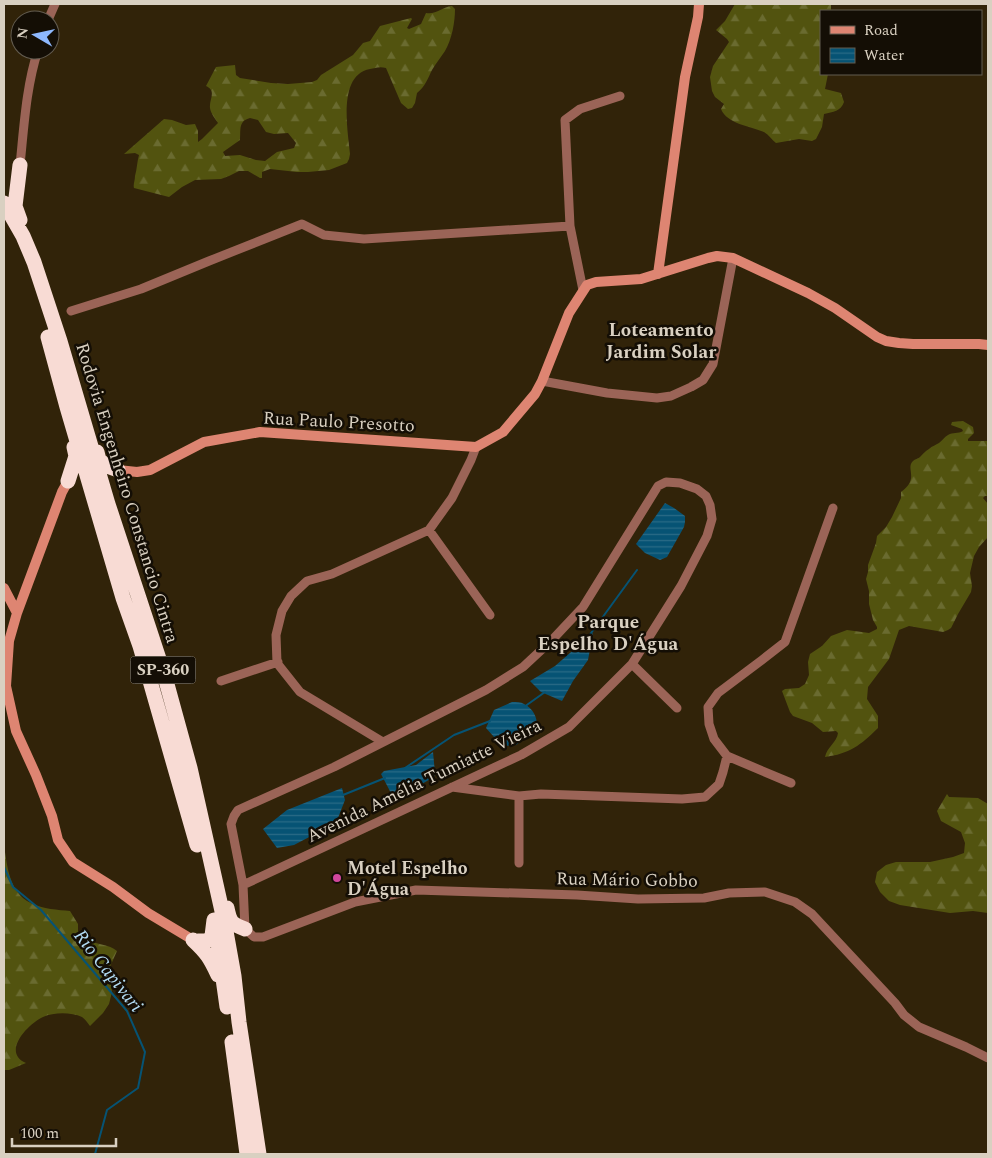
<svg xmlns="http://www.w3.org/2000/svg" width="992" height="1158" viewBox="0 0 992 1158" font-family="Spectral,serif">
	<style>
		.forest { fill: url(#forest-firs); fill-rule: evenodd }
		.water { fill: url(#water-rules) }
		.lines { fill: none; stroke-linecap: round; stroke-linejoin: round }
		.stream { stroke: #065374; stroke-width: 2 }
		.street { stroke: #9b6457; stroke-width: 9 }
		.secondary { stroke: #de8572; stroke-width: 10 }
		.highway { stroke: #f8dbd4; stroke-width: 15 }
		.hotel-dot { fill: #d1479c; stroke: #140e05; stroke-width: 2 }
		.labels { text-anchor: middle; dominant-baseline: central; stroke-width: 5; stroke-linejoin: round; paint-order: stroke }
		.shield { fill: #140e05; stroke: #9e9689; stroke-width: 1 }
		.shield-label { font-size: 16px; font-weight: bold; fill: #d9d0c1 }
		.street-label { font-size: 18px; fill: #d9d0c1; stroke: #140e05 }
		.poi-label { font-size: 18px; font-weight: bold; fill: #d9d0c1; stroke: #140e05; text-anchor: start }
		.neighbourhood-label { font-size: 19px; font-weight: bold; fill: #d9d0c1; stroke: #140e05 }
		.water-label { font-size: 19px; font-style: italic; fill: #b1daf2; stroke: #140e05 }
	</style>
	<defs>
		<pattern id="forest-firs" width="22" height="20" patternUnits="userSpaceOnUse" patternTransform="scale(1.25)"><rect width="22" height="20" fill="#52530f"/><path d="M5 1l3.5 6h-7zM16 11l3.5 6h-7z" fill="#6a6b30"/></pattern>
		<pattern id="water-rules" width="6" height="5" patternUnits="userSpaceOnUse" patternTransform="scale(1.25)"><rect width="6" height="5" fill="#065374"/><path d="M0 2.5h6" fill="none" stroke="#2a6b86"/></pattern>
	</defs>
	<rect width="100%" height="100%" fill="#312309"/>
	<path class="forest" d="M735,4H831V11H821V74H828L825,89L841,93L844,102C841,111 833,112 824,114L822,127L816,139L812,141L799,139L776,143C772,140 769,135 764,132C750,126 727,124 721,109L724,104L715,97L712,91L710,77L713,66L729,42L727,39L716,30L725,21Z
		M452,6L455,9C455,22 452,39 445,51C441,57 436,63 432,70C428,78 425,87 417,93L415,103L412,108L408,109L401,103L386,68C380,66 375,68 370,69C337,75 348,131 350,154L349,159L347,163L329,170L308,172H297L270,169L262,172V178H260L248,171H239L229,176L221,179L195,180L182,187L169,197L134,188C133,184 135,181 135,176C137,169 137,162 139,155L135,153L124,154L164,119L172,120L186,125L195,124L198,131V142L202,139L218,123C215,118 211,114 210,108C209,99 217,91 206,86L216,67L235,65L236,75L240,78L271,83L288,84L312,82L317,80L321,75L353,55L363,43L370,41L380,26L411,18L412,19L407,28L409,29L421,24L426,13C436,15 442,7 452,6ZM250,118L258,120L266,132L274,134L288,133L296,143L294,148L277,152L265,161L256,160L240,155L225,156L223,152L240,140C241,130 238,121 250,118Z
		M963,421L973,427L974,433L968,439V441H988V496H985L983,498L988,504V537L979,547L974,556L970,573L972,586L971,592L958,614L951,628L948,630L943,632L909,626L899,630L889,659L868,687L867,699L878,716V728C861,745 849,754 825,757C827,747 837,742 838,733L836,731L823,732L812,723L793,716L790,712L782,691L785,689L799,688L805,684L809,675L808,662L810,654L822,646L831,636L847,630L869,633L877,629V627L873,620L869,604V591L866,579L868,572V565L876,543L877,536L886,527L892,517L901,498V492C920,478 905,469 913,461C915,459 918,459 920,457C923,454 925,451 929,449C932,446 936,445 939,443C943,440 944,437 948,435C953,432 958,434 963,431L962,429L951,425L952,422Z
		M947,794L949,797L978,798L988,804V913L973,911L950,913L900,905L889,901L880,892L875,882L877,872L886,865L896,862H930L953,857L964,853L965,843L961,832L941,821L937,811Z
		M4,845C7,865 9,893 31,903C43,909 58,910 70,911L78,924V931C81,934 83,938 87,940C97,945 109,944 117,951L109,969L112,992L109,1004L103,1013L90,1026C87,1022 85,1019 82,1017C71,1012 54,1012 43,1017C28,1024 1,1052 26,1063L9,1070H4Z"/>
	<path class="water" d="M665,503L674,508L685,516V522L684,527L667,557L660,560L645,553L636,544Z
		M593,633L588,660L573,681L562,701L541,692L530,681L555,666Z
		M512,702C516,702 521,702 524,704C534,709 538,719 537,729L516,745L502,746L486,728L494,710Z
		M433,752L435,773L434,777L420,785L392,795L381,774L384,771L416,765Z
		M342,788L345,800L336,823L294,845L277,848L263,829L287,810Z"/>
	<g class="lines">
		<path class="stream" d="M586,640L637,570
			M524,707L545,692
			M405,768L454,735L490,721
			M343,795L385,778
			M4,867L13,887L41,910L127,1011L145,1052L138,1088L107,1110L95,1154"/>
		<path class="street" d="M48,20L55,4
			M20,165C24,127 26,87 38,50
			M583,290L570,226L565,120L580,109L620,96
			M71,311L141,289L209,261L302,224L324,235L364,239L570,226
			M542,381L607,393L657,398L671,396L691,387L703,380L713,364L733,258
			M429,530L490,615
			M632,664L677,708
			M221,681L278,662
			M383,742L300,692L277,663L276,635L282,611L291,596L307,581L332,574L429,530L452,498L471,460L476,447
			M791,783L727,756L714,739L709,724L708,707L718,693L762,660L785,642L833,508
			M452,787L519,796L541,794L682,799L705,797L719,784L723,772L727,756
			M519,796V863
			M243,885L521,755L569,727L632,664L681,586L707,536L712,519L710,505L706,496L697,489L680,483L666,482L658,486L583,607L552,640L523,667L486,690L334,767L238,810L234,816L231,824L243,885L245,929L254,937H263L355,902L416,890L577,895L638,899L704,898L729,893L765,892L795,902L812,914L895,1003L904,1015L919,1027L966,1047L988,1058"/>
		<path class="secondary" d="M658,274L685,77L698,17L699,4
			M118,470L137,472L150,470L204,442L260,432L476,447L503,432L535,394L542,381L569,313L587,285L596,282L641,279L708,258L717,256L733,258L808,293L835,308L877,337L886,341L899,343L913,344H979L988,345
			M68,481L62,492L17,613L9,641L6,686L16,731L36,775L52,816L58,840L73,862L113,887L148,913L193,940
			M4,588L17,613"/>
		<path class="highway" d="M20,165L15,206L20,220
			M4,203L23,236L34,262L60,341L108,504L165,677L190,768L224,920L234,976L239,1022L259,1154
			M48,337L67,407L123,598L140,646L197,845
			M97,452L99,460L107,466L118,470
			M68,481L76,456L74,447
			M227,908C230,923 232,924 245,929
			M193,940C207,953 210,958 218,975
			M198,941C204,941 208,942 212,936L214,920
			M218,943L227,1007
			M232,1042L247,1154"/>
	</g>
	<circle class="hotel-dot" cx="337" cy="878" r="5"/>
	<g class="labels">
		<rect class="shield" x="130.5" y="656.5" width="65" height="27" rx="4"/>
		<g class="shield-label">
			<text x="163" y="670">SP-360</text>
		</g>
		<g class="street-label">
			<text transform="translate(339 422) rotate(3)">Rua Paulo Presotto</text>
			<text transform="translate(127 493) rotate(73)">Rodovia Engenheiro Constancio Cintra</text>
			<text transform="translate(424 781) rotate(-26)">Avenida Amélia Tumiatte Vieira</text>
			<text transform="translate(627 880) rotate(1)">Rua Mário Gobbo</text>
		</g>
		<g class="poi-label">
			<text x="347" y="868">Motel Espelho<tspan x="347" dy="21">D'Água</tspan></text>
		</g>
		<g class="neighbourhood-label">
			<text x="661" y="330">Loteamento<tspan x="661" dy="22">Jardim Solar</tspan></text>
			<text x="608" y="622">Parque<tspan x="608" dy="22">Espelho D'Água</tspan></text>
		</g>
		<g class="water-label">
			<text transform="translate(108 971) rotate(52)">Rio Capivari</text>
		</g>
	</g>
	<rect width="992" height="1158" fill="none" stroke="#d9d0c1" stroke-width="10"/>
	<rect x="820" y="10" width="162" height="65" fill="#140e05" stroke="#635c50"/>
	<rect x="830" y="26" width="25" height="8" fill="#de8572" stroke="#635c50"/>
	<text x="864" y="35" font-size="15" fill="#d9d0c1">Road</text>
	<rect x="830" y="48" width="25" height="15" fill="url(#water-rules)" stroke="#635c50"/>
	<text x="864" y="60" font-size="15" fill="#d9d0c1">Water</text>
	<g transform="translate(35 35) rotate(279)"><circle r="24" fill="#140e05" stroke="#635c50"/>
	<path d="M0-4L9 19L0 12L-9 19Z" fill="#8eb8fd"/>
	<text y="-8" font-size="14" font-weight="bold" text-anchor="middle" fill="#d9d0c1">N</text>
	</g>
	<path d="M12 1138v8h104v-8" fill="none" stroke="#d9d0c1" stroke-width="2.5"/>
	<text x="20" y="1138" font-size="15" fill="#d9d0c1" stroke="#140e05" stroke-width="4" paint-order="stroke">100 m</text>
</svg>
